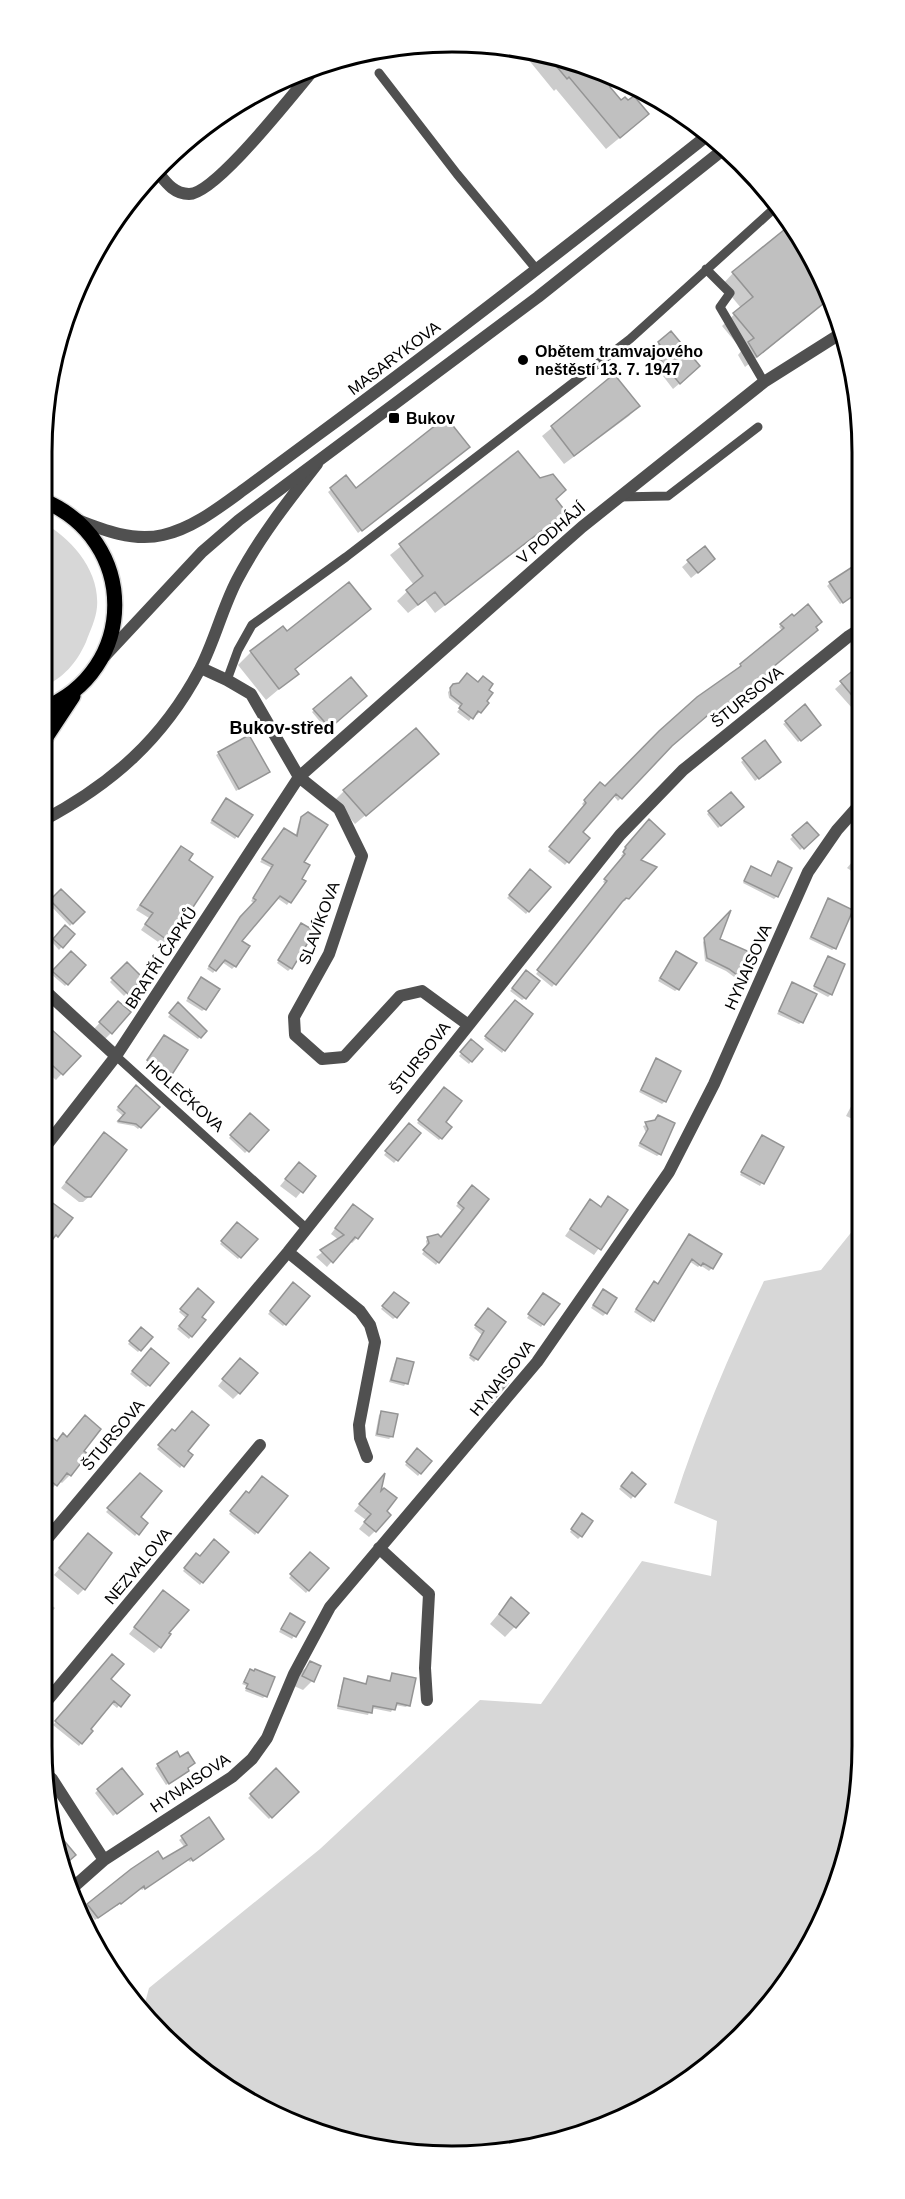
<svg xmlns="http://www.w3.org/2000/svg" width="905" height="2199" viewBox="0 0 905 2199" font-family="Arial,sans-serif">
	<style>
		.green { fill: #d7d7d7 }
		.shadow { fill: #0003 }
		.building { fill: #c0c0c0; stroke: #949494; stroke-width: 1.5 }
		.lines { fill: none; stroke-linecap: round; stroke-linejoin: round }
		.primary-casing { stroke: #dbdbdb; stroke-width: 18 }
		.service { stroke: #505050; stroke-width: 9 }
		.minor { stroke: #505050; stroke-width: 12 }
		.tertiary { stroke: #505050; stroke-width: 12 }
		.primary { stroke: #000; stroke-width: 15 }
		.poi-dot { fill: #000; stroke: #fff; stroke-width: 2 }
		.labels { text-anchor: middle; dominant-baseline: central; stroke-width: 6; stroke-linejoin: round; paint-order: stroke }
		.poi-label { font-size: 16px; font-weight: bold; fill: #000; stroke: #fff; text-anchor: start }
		.street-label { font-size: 16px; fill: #000; stroke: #fff }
		.neighbourhood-label { font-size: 18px; font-weight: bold; fill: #000; stroke: #fff }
		.rim { fill: none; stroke: #000; stroke-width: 3 }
	</style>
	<rect width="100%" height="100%" fill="#fff"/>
	<path class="green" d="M42,522C71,538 100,570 97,607C96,619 90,631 86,642C76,664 64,677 42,688Z
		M862,1219L863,1746L841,1878L778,1997L723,2055L658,2102L533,2149L399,2153L321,2135L248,2102L144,2017L142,2014L149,1988L320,1849L480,1700L541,1704L642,1561L711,1576L717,1521L674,1503C698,1427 730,1353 764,1281L821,1270Z"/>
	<path class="shadow" d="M519,48L584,64L592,67L609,87L634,126L606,149L556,89L554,91Z
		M821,271L829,300L745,367L738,355L742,350L722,326L741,308L722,285L733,273Z
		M659,343L693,372L673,389L653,363L659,356L653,349Z
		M638,406L629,416L564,464L542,436L576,408Z
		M465,449L358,533L328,492L346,477L356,490Z
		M518,453L564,512L555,521L435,613L425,600L408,613L397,601L414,585L390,555Z
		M704,548L707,565L691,578L682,567Z
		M830,583L860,591L840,604L827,586Z
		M369,609L356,622L294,670L297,674L266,700L238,665L251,652L286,633Z
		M820,622L765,672L766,678L755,687L753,686L714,716L711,712L669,748L618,801L613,795L580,832L587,838L565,865L548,851L584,806L582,804L600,784L605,788L741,665L783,632L779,627L781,625Z
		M860,667V702L852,708L835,689Z
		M351,679L365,696L326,729L312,712Z
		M454,686L487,703L477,715L475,713L469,721L457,712L461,707L449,698L448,692Z
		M786,722L816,727L798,742L783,724Z
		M765,742L777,764L755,781L741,762Z
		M219,753L268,772L236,791L216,755Z
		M427,763L355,824L335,800L344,791Z
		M731,794L742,807L718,828L707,814Z
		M224,802L237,836L235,839L210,823Z
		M302,819V862L300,879L304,881L287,905L277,898L240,941L248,946L235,966L232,969L222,962L213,973L207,969L238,922L255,904L251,901L272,868L260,862L282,833L295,837L299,822Z
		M649,821L638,861L654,867L625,901L622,900L552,987L536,974L606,884L603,882L623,857L621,856L625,851L623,850Z
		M807,824L817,835L800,850L790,839Z
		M181,848L186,860L169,941L164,946L141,930L149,918L136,910Z
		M861,854V877L847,868L858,855Z
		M776,865L777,896L774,899L743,883L751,868L770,877Z
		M531,872L549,887L526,914L507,898Z
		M61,891L83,912L70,926L49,904Z
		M828,900L835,948L832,950L809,939Z
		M727,916L718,939L744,965V980L741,982L726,971L705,961L703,942Z
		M65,927L73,934L59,950L52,942Z
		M299,927L291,968L288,971L277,963Z
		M71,953L84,965L65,986L51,974Z
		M674,955L678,989L675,991L658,981Z
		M828,958L831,994L828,997L813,989Z
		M127,964L141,978L124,996L110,982Z
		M524,975L525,998L522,1000L510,991Z
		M199,981L205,1009L202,1011L186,1001Z
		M793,984L802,1022L799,1024L777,1014Z
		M515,1002L504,1050L502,1053L484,1039Z
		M118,1003L111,1033L105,1039L94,1029Z
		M176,1007L205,1031L198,1039L168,1017Z
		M42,1032L78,1056L56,1080L42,1068Z
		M162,1039L170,1075L167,1077L146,1063Z
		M469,1043L481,1050L469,1064L459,1056Z
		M654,1063L665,1101L662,1104L639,1092Z
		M136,1087L158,1108L138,1129L134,1126L117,1123L123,1116L116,1110Z
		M442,1092L443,1122L441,1138L439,1140L417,1123Z
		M857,1095L861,1097V1123L846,1116Z
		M250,1115L267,1131L245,1153L229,1138Z
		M655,1122L660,1154L657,1156L638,1146L646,1133L643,1126Z
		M406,1127L419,1133L394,1163L384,1155Z
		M104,1134L90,1196L83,1202H79L61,1188Z
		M760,1139L782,1147L760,1186L740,1175Z
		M293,1170L314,1176L296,1198L280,1186Z
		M470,1189L486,1199L436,1265L422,1254L427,1247L426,1241L428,1238H441L462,1211L456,1206Z
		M608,1198L626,1210L594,1255L565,1236L590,1201L600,1208Z
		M348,1211L371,1220L357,1238L352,1243L349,1241L327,1267L316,1257L339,1240L331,1234Z
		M238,1224L256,1239L238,1259L220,1244Z
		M687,1238L712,1268L709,1271L700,1265L698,1267L689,1261L651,1323L634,1312L651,1286L657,1285Z
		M290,1287L285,1324L283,1326L268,1314Z
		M198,1290L200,1317L204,1321L189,1339L177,1329L186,1318L179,1312Z
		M601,1293L606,1313L603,1316L591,1308Z
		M392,1296L396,1317L393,1319L381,1309Z
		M541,1297L557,1304L541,1327L527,1318Z
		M485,1313L504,1322L474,1362L469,1358L482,1335L474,1328Z
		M141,1329L151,1337L138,1352L128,1344Z
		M151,1350L149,1385L146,1387L130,1374Z
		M397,1359L406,1383L404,1386L389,1382L395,1362Z
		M234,1366L239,1393L233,1399L218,1386Z
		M499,1377L506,1383L489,1403L481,1397Z
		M382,1412L391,1437L389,1439L375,1436L379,1415Z
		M85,1417L82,1451L70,1475L62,1483L59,1481L48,1493L42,1489V1451L66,1438Z
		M172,1432L191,1455L180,1468L157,1449Z
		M417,1450L430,1461L418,1476L405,1465Z
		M140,1475L139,1517L146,1523L135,1536L106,1512Z
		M629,1476L644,1484L631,1499L619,1489Z
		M379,1481V1495L385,1511L375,1531L369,1537L359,1529L366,1520L354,1511Z
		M244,1495H248L257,1532L255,1535L229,1514Z
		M580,1518L581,1536L578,1539L570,1532Z
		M82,1541L84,1589L78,1595L54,1575Z
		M310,1554L327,1569L306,1593L289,1578Z
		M194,1557H200L202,1582L200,1585L183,1571Z
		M42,1598L55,1608L42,1623Z
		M158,1598L167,1633L160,1647L154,1653L129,1634Z
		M511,1599L527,1614L505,1637L490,1624Z
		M287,1618L303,1622L292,1639L279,1632Z
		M42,1640L46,1644L42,1649Z
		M113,1656L109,1679L128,1695L117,1708L111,1703L88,1730L91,1732L79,1746L53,1725Z
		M311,1663L312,1681L303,1690L294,1686L301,1672Z
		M250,1670L265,1696L263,1698L245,1691L247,1686L242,1684Z
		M392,1675L408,1705L406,1707L395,1705L391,1712L371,1708L368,1715L337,1709L342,1683L345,1680L365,1685L368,1678L389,1682Z
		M158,1765L185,1773L166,1785L155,1768Z
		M276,1770L297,1791L269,1819L248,1798Z
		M98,1790L138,1796L113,1816L95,1793Z
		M209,1819L220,1841L190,1862L188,1860L142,1890L140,1888L117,1906L116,1905L95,1920L85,1908L88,1905L132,1870L162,1861L185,1848L179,1840Z"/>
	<path class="building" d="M547,55L584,64L609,77L610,87L621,100L625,97L628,100L634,96L649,114L620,138L569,77L567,79Z
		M790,225L821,271L829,299L757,357L748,342L754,338L733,313L753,297L732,272Z
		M671,331L700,366L680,384L657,356L664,351L658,342Z
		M614,374L640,406L574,456L551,426Z
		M446,417L470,447L362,531L330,488L346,475L356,488Z
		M518,451L540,478L553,474L566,490L556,499L566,512L445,605L435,592L418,605L406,590L423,576L399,544Z
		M705,546L715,559L698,573L687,560Z
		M860,562V591L843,603L829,582Z
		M349,582L371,609L295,669L299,674L279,689L250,651L283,626L287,631Z
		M808,604L822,622L816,627L818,630L767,672L771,676L758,686L756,684L717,714L714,710L672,746L622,799L616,794L583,832L590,838L569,863L549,847L586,803L584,800L600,782L605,786L659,731L697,697L741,666L740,664L784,628L780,624L792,614L794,616Z
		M860,665V705L840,681Z
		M467,673L478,682L483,676L493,684L489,690L493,693L487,701L489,703L481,713L478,711L473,719L459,708L462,704L451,695L450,688L453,684L459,683Z
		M351,677L367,696L330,728L313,709Z
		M805,704L821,725L801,741L785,721Z
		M416,728L439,754L366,816L343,790Z
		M249,735L270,772L239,789L218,752Z
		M765,740L781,762L759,779L742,758Z
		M731,792L744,807L721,826L708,811Z
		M226,798L253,815L238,837L212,820Z
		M308,812L328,825L304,862L310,865L302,879L306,881L291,903L280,896L242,941L250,946L236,967L225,960L216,971L209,966L240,917L256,900L253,898L273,865L262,859L284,828L297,836L301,817Z
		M649,819L665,834L641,860L657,867L629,899L626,898L622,902L556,985L537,970L607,881L604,879L625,854L623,852L626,848L625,847Z
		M807,822L819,835L804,849L792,835Z
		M181,846L193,854L189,860L213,877L170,942L145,924L153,913L140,905Z
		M778,861L792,868L778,897L744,881L751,866L771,876Z
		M530,869L551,887L529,912L509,895Z
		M61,889L85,912L73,924L50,900Z
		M828,898L853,910L836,949L811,937Z
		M731,910L720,939L752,953L746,964L753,969L745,981L729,969L707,958L704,938Z
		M301,923L315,931L292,969L278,960Z
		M65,925L75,934L63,948L53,939Z
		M71,951L86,965L68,985L52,971Z
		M676,951L697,963L679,990L660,978Z
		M828,956L845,964L832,995L814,986Z
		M127,962L143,978L128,994L111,978Z
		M526,970L540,981L526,999L512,988Z
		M201,977L220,989L206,1010L188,998Z
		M792,982L817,994L803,1023L779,1011Z
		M515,1000L533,1014L505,1051L485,1036Z
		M118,1001L131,1012L112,1034L99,1022Z
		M178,1002L207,1031L201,1038L169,1013Z
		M42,1021L81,1056L63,1075L42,1056Z
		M164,1035L188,1050L171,1076L147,1060Z
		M471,1039L483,1049L472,1062L460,1052Z
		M656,1058L681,1071L666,1102L641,1090Z
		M136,1085L160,1107L141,1128L136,1124L118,1121L125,1113L118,1107Z
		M444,1087L462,1101L446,1122L452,1127L442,1139L418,1120Z
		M250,1113L269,1130L249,1152L230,1135Z
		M658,1115L675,1123L661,1155L640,1143L648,1129L645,1122L655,1120Z
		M409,1123L421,1133L398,1161L385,1151Z
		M104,1132L127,1150L91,1197H85L66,1182Z
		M762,1135L784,1147L764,1184L741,1172Z
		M299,1162L316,1176L303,1193L285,1179Z
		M472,1185L489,1199L439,1263L423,1250L429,1243L427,1237L438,1234L441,1237L464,1208L458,1203Z
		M608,1196L628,1210L601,1250L570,1229L590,1199L601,1207Z
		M50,1201L73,1218L58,1237L56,1235L42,1253V1211Z
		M353,1204L373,1219L358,1239L355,1237L333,1263L320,1250L344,1235L335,1228Z
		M237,1222L258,1239L241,1258L221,1241Z
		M689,1234L722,1254L713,1269L703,1263L701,1266L692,1259L654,1321L636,1309L654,1281L658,1284Z
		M293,1282L310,1296L286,1325L270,1311Z
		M198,1288L214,1302L202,1317L206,1320L192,1337L179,1326L188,1315L180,1309Z
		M603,1289L617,1298L607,1314L593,1305Z
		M394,1292L409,1303L397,1318L382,1306Z
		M543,1293L560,1304L544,1325L528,1314Z
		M488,1308L506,1322L478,1360L470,1355L484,1331L475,1325Z
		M141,1327L153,1337L141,1351L129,1341Z
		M151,1348L169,1363L150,1386L132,1371Z
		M240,1358L258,1373L240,1394L222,1379Z
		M397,1358L414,1362L408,1384L391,1380Z
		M499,1375L508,1383L492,1402L482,1394Z
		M192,1411L209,1425L188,1451L193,1455L184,1467L158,1445L172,1429L175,1431Z
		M381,1411L398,1414L393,1437L377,1434Z
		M85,1415L101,1429L84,1451L88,1454L71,1476L67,1473L57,1486L52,1482L48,1483L42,1478V1451L53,1438L57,1441L63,1433L67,1437Z
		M417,1448L432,1461L421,1474L406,1462Z
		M632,1472L646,1484L635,1497L621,1486Z
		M140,1473L162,1491L141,1517L148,1523L139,1535L107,1508Z
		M385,1473L381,1491L384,1488L397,1498L387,1511L391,1515L376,1532L364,1522L371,1514L359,1504Z
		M262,1476L288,1496L258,1533L230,1511L246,1491L249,1493Z
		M582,1513L593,1521L582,1537L571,1529Z
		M88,1533L112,1553L85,1590L59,1568Z
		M214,1539L229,1552L203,1583L184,1568L196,1553L200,1556Z
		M310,1552L329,1568L309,1591L290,1574Z
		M163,1590L189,1610L169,1633L171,1634L161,1648L134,1627Z
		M511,1597L529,1613L516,1628L499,1614Z
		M290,1613L305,1622L296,1637L281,1629Z
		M112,1654L124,1664L111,1679L130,1695L121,1707L114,1701L91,1729L93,1731L82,1744L55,1721Z
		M310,1661L321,1666L314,1682L302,1676Z
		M250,1669L254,1671L255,1669L275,1677L267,1697L246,1688L248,1684L244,1682Z
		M392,1673L416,1678L410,1706L397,1703L395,1710L373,1706L372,1713L338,1706L344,1678L366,1684L368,1676L390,1681Z
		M177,1751L180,1757L188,1752L195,1763L188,1768L189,1771L169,1784L157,1764Z
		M122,1768L143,1794L117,1814L97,1789Z
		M276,1768L299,1792L272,1818L250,1794Z
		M209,1817L224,1839L193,1861L191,1858L145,1889L144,1886L121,1904L120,1903L98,1918L87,1904L131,1869L158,1851L163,1859L187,1845L181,1836Z
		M56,1831L76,1855L62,1867Z"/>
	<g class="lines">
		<g class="primary-casing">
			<path id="primary" d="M42,500C139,539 139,671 42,709
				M42,743L73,696"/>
		</g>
		<path class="service" d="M379,73L457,174L537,270
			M706,269L730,293L720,307L764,382
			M618,497L668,496L758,427
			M227,680L238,650L252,625L346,557L630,339L777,206
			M116,1056L306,1228"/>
		<path class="minor" d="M156,170C165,181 173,194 189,194C216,194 295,91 316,67
			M201,668L227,680L251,694L299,777L339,809L362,856L329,954L294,1017L295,1035L322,1059L344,1057L400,996L422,991L467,1024
			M42,821C112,784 163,739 200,669C215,640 222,609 237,580C259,538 288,501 317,464
			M42,988L116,1056
			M42,1151L116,1056L299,777L582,527L764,382L840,334
			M288,1252L360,1311L370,1325L375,1342L359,1425L360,1438L367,1457
			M42,1545L288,1252L620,835L683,770L849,636L860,629
			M379,1548L429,1594L425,1668L427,1700
			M42,1707L260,1445
			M47,1775L52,1779L104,1860
			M69,1891L104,1860L232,1777L252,1759L267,1738L294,1674L330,1607L537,1362L669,1172L714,1084L808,872L837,830L861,803"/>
		<path class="tertiary" d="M75,519C103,530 133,542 163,535C194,528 221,506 246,488C269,471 292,454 315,437C448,339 578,238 708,135
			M104,657L202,552L239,520L538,297L724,149"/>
		<use href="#primary" class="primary"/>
	</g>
	<g class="poi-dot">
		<circle cx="523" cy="360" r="6"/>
		<rect x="388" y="412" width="12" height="12" rx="3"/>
	</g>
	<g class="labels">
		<g class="poi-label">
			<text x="535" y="351">Obětem tramvajového<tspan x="535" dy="18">neštěstí 13. 7. 1947</tspan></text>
			<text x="406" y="418">Bukov</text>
		</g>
		<g class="street-label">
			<text transform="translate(394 358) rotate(-37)">MASARYKOVA</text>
			<text transform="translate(551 533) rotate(-41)">V PODHÁJÍ</text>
			<text transform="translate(747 697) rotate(-39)">ŠTURSOVA</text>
			<text transform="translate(319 923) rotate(-69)">SLAVÍKOVA</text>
			<text transform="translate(161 958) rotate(-57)">BRATŘÍ ČAPKŮ</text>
			<text transform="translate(748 967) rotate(-66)">HYNAISOVA</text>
			<text transform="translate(420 1058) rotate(-52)">ŠTURSOVA</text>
			<text transform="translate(185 1096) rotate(42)">HOLEČKOVA</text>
			<text transform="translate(502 1378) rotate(-51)">HYNAISOVA</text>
			<text transform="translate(113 1435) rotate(-50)">ŠTURSOVA</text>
			<text transform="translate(138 1566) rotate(-50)">NEZVALOVA</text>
			<text transform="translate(190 1783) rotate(-34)">HYNAISOVA</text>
		</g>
		<g class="neighbourhood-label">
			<text x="282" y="728">Bukov-střed</text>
		</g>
	</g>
	<path d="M0 0H905V2199H0ZM452 52H452A400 400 0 0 1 852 452V1746A400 400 0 0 1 452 2146H452A400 400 0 0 1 52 1746V452A400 400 0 0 1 452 52Z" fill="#fff" fill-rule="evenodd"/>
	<path class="rim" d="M452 52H452A400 400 0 0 1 852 452V1746A400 400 0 0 1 452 2146H452A400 400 0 0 1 52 1746V452A400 400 0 0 1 452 52Z"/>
</svg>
